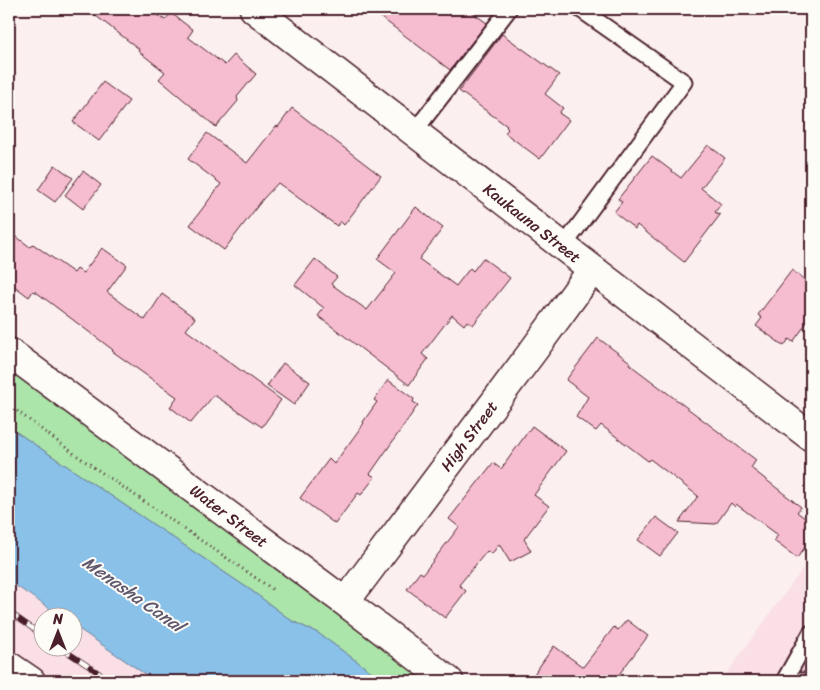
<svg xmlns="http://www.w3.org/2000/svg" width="820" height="690" viewBox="0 0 820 690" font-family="Sriracha,sans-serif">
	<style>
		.built { fill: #fae0e6 }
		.green { fill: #abe5aa; stroke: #7a826a }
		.water { fill: #89c1e8; stroke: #70809c }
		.building { fill: #f6bdd0; stroke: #4a1f2b }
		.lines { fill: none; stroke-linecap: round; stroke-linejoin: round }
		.lane-casing { stroke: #4a1f2b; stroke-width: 19 }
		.street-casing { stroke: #4a1f2b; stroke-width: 31 }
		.path { stroke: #4a1f2b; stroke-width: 3; stroke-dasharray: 1 4; stroke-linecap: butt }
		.lane { stroke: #fdfcf7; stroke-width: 15 }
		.street { stroke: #fdfcf7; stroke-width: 28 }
		.rail-casing { stroke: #4a1f2b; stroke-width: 5.5 }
		.rail { stroke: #fdfcf7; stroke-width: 4; stroke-dasharray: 11; stroke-linecap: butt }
		.labels { text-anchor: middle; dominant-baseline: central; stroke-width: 4; stroke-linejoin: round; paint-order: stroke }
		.street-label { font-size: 16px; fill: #4a1f2b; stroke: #fdfcf7 }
		.water-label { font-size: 18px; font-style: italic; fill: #60586d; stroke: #fdfcf7 }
	</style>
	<rect width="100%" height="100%" fill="#fcefef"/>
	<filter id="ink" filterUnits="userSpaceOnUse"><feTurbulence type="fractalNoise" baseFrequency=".02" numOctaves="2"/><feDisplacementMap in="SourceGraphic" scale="10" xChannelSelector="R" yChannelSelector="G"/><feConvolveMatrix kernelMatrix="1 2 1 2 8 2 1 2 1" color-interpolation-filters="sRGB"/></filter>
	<g filter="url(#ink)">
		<path class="built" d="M811,557V681H721Z
			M9,581L62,617L42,618V648H72L73,625L155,681H9Z"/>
		<path class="green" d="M9,369L360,628L429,681H384L318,633L292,621L252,591L9,427Z"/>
		<path class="water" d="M9,427L252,591L292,621L318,633L384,681H155L73,625L72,618L62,617L9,581Z"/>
		<path class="building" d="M87,9H149L165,20L171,13L193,30L188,37L225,65L234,55L256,74L237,97L238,101L216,127L159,79L165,72L138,51L139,49Z
			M370,9H467L487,23L450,70Z
			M502,34L559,75L545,94L563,108L559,113L569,120L540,159L505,133L508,129L506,127L507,126L459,91Z
			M103,82L129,101L99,141L73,122Z
			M292,108L381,176L344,225L340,221L337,226L278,183L263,199L224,250L190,225L221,184L188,159L207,133L247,163L276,126L278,127Z
			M708,145L725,158L701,188L721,204L715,212L720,215L684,262L637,225L635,229L614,212L622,202L618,199L652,156L681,178Z
			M55,165L73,178L55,202L38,190Z
			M83,171L101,185L83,209L65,195Z
			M416,207L443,228L419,259L456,286L470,268L473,271L483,258L510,278L473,325L467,321L464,325L452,315L422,354L428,359L409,385L318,316L324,308L295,285L315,259L337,277L331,284L367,310L396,273L377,259Z
			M9,231L30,247L33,244L74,273L77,269L83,273L102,248L127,265L107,292L145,320L162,294L195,318L186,330L281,400L262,427L214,395L191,423L170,407L177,397L112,351L113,350L36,292L33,291L29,297L9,282Z
			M792,270L811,285V317L793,342L789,339L784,346L756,326L762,318L758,315Z
			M598,338L630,362L629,364L756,460L751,468L801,507L797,512L811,523V539L797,558L774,541L778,535L736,504L735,507L731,503L716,524L679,522L698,496L650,459L648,461L601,425L596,431L576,417L588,397L566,380Z
			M283,363L310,382L294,405L267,386Z
			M388,380L414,399L413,402L418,405L370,474L375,477L361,495L358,493L335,524L300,498L329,459L334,464L364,423L363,422L377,402L374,400Z
			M532,426L566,451L534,495L549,506L524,539L531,551L510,562L499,544L492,554L487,551L459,585L466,591L445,618L407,589L420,572L423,574L459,527L449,519L493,463L501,469Z
			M656,517L678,533L660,556L638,540Z
			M627,620L648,636L614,681H529L554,646L583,667L614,627L618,630Z"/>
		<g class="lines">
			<g class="lane-casing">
				<path id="lane" d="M414,132L509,9
					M563,247L684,82L580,9
					M811,633L784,681H811"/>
			</g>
			<g class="street-casing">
				<path id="street" d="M254,9L811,437
					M9,352L345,602L449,681
					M345,602L533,351L592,270
					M9,666L31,681"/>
			</g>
			<path class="path" d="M9,405L76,455L275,591"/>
			<use href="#lane" class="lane"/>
			<use href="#street" class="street"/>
			<g class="rail-casing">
				<path id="rail" d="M9,612L42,635
					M61,648L111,681"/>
			</g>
			<use href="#rail" class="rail"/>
		</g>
	</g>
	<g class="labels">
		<g class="street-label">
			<text transform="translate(532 223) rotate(38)">Kaukauna Street</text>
			<text transform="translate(469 436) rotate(-53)">High Street</text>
			<text transform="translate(229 516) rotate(37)">Water Street</text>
		</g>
		<g class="water-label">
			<text transform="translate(133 594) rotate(35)">Menasha Canal</text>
		</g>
	</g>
	<rect width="820" height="690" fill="none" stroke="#fdfcf7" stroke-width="30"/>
	<rect x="15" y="15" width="790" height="660" fill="none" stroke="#4a1f2b" stroke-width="2" filter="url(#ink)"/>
	<g transform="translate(58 632)"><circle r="24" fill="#fdfcf7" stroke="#b5a4a5"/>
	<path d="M0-4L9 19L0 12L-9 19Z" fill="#4a1f2b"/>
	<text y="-8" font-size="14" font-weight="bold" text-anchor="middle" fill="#4a1f2b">N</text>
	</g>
</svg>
